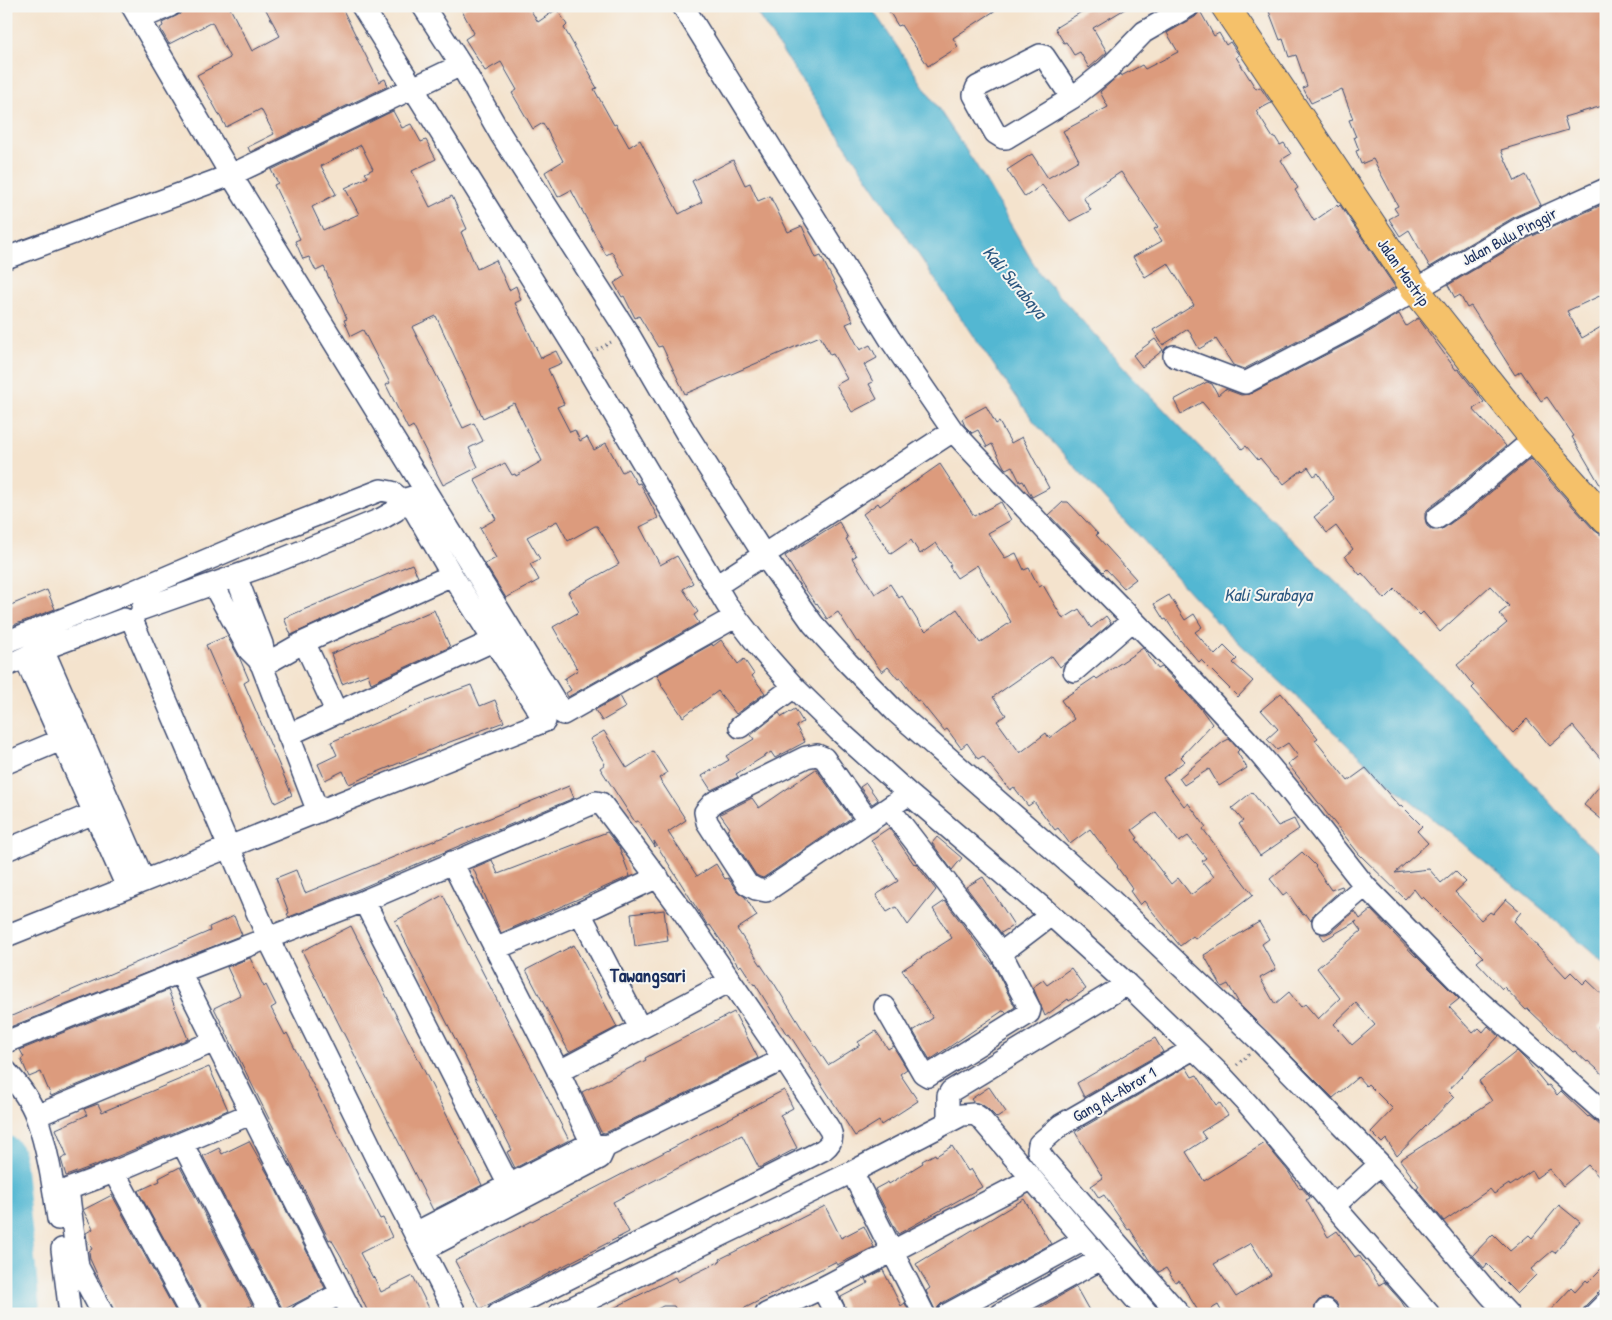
<svg xmlns="http://www.w3.org/2000/svg" width="1612" height="1320" viewBox="0 0 1612 1320" font-family="'Patrick Hand',sans-serif">
	<style>
		.water { fill: #53b7d2; stroke: #377398 }
		.lines { fill: none; stroke-linecap: round; stroke-linejoin: round }
		.river { stroke: #53b7d2; stroke-width: 31 }
		.building { fill: #dc9b7d; fill-rule: evenodd }
		.minor-casing { stroke: #3c4a6f; stroke-width: 24 }
		.major-casing { stroke: #3c4a6f; stroke-width: 30 }
		.path { stroke: #3c4a6f; stroke-width: 3; stroke-dasharray: 1 4; stroke-linecap: butt }
		.minor { stroke: #fff; stroke-width: 21 }
		.major { stroke: #f5c16b; stroke-width: 28 }
		.labels { text-anchor: middle; dominant-baseline: central; stroke-width: 4; stroke-linejoin: round; paint-order: stroke }
		.street-label { font-size: 16px; fill: #1b2f5e; stroke: #f6f6f2 }
		.water-label { font-size: 18px; font-style: italic; fill: #2c5881; stroke: #f6f6f2 }
		.quarter-label { font-size: 19px; font-weight: bold; fill: #1b2f5e; stroke: #f6f6f2 }
	</style>
	<rect width="100%" height="100%" fill="#f6f6f2"/>
	<filter id="ink" filterUnits="userSpaceOnUse"><feTurbulence type="fractalNoise" baseFrequency=".02" numOctaves="2"/><feDisplacementMap in="SourceGraphic" scale="10" xChannelSelector="R" yChannelSelector="G"/><feConvolveMatrix kernelMatrix="1 2 1 2 8 2 1 2 1" color-interpolation-filters="sRGB"/></filter>
	<filter id="wash" filterUnits="userSpaceOnUse"><feTurbulence type="fractalNoise" baseFrequency=".0096" numOctaves="4" result="noise"/><feDisplacementMap in="SourceGraphic" scale="20" xChannelSelector="R" yChannelSelector="G"/><feGaussianBlur stdDeviation="1.12" result="paint"/><feColorMatrix in="noise" values="0 0 0 0 0 0 0 0 0 0 0 0 0 0 0 0 0 1.4 0 .05"/><feComposite in="paint" operator="in"/></filter>
	<g filter="url(#wash)">
		<rect width="100%" height="100%" fill="#f4e3cd"/>
		<path class="water" d="M752,6H870L976,165L1039,273L1130,374L1215,463L1466,709L1581,838L1606,857V965L1547,913L1375,771L1218,623L1035,423L973,336Z"/>
		<g class="lines">
			<path class="river" d="M6,1151L9,1155L25,1314"/>
		</g>
		<g id="blocks">
			<path class="building" d="M182,6H229L252,51L280,36L264,6H341L379,82L385,79L388,86L250,152L248,147L274,134L261,109L226,127L197,75L230,58L212,22L169,44L160,28L163,26L162,23L180,14Z
				M469,6H528L538,22L557,9L567,25L564,28L592,77L591,78L597,88L594,89L614,125L616,124L629,147L640,140L679,214L702,202L692,181L733,160L745,185L750,183L758,201L770,196L788,232L802,226L816,258L821,256L846,306L853,321L846,324L860,350L870,345L877,358L864,365L873,382L869,384L877,399L852,412L836,385L847,379L833,354L830,355L820,336L685,394L662,346L658,347L639,316L635,318L624,296L622,297L614,283L625,276L612,252L606,255L571,190L558,197L545,172L563,161L543,123L533,129L512,93L517,90L501,62L485,71L465,39L474,33L462,11Z
				M886,6H1002L953,38L958,47L928,66L901,25L898,26Z
				M1091,6H1130L1093,28L1107,52L1089,68L1080,52L1074,55L1066,42L1064,43L1055,28Z
				M1267,6H1606V105L1564,117L1568,130L1501,150L1515,181L1526,175L1541,205L1516,216L1430,267L1409,230L1400,236L1389,219L1398,214L1394,208L1398,206L1373,159L1361,164L1356,151L1359,150L1354,137H1356L1349,120L1353,119L1342,89L1311,103L1303,88L1307,86L1296,55L1289,57L1283,39L1280,40Z
				M1200,11L1214,36L1219,33L1226,45L1230,42L1239,55L1236,57L1256,89L1260,87L1271,103L1256,111L1273,138L1275,137L1280,145L1284,143L1291,154L1281,160L1298,188L1295,190L1314,221L1337,205L1338,207L1340,205L1395,287L1350,314L1244,369L1233,365L1216,339L1199,349L1188,329L1163,345L1153,330L1194,305L1168,263L1145,277L1133,257L1162,241L1154,229L1158,227L1121,172L1083,197L1091,210L1070,221L1042,185L1025,197L1007,170L1032,154L1048,178L1079,160L1063,131L1108,107L1100,92L1120,74L1121,76L1142,65L1145,69L1178,52L1167,33L1195,17Z
				M393,111L402,128L411,124L421,142L426,140L436,159L412,171L430,207L452,196L467,229L461,232L477,269L496,260L509,290L516,286L521,300L515,303L541,358L556,351L562,363L548,369L564,404L557,407L570,432L575,430L580,441L587,437L594,450L606,443L622,472L628,469L637,484L640,483L658,518L640,527L660,565L677,556L693,583L683,589L698,612L694,615L699,623L568,697L566,693L571,690L564,679L578,670L553,627L579,612L568,592L619,564L604,537L597,526H595L568,541L557,521L527,537L540,559L530,564L539,580L506,598L485,564L496,558L480,528L496,519L474,479L505,463L512,475L515,474L516,476L542,461L514,403L483,418L436,316L412,327L463,428L474,423L483,441L469,448L478,467L443,485L413,426L408,429L386,385L390,383L363,330L351,336L344,320L347,319L324,267L316,271L309,257L303,259L295,241L300,239L274,185L278,183L271,170ZM361,145L373,169L365,173L368,177L345,188L359,214L323,230L312,207L336,194L321,166Z
				M1606,203V293L1567,311L1582,338L1606,324V495L1572,437L1574,436L1547,397L1541,401L1521,371L1515,375L1471,306L1467,308L1460,295L1455,298L1448,285L1528,238Z
				M1399,314L1406,326L1418,318L1456,370L1458,369L1484,402L1473,409L1506,446L1456,488L1429,508L1425,513V519L1427,526L1432,530H1438L1444,528L1472,508L1530,459L1594,530L1601,535H1606V765L1573,726L1550,746L1527,719L1513,733L1472,688L1474,686L1457,665L1507,623L1499,614L1509,606L1490,586L1440,632L1423,612L1420,615L1395,589L1385,599L1362,573L1360,575L1345,556L1353,549L1336,526L1327,533L1314,517L1335,500L1318,473L1314,476L1308,467L1303,471L1302,470L1284,484L1277,475L1275,476L1260,458L1258,460L1246,446L1242,449L1202,402L1181,414L1174,400L1207,382L1212,384L1218,395L1225,389L1241,395L1250,394L1362,336Z
				M1155,339L1163,350L1142,367L1133,355Z
				M986,406L996,424L999,422L1011,443L1022,437L1049,488L1032,497L1023,481L1020,482L1012,466L1006,469L1004,467L992,444L987,447L978,430L972,433L965,426L962,419Z
				M940,464L974,516L1001,502L1011,520L988,533L1005,558L1016,553L1024,570L1029,568L1039,587L1043,585L1063,619L1079,609L1091,628L1106,616L1111,623L1060,667L1052,656L993,697L1006,715L997,721L1020,753L1046,733L1049,738L1074,719L1061,700L1095,677L1097,679L1143,648L1158,669L1162,667L1177,683L1201,709L1212,724L1181,757L1185,761L1163,778L1184,806L1188,803L1206,827L1203,829L1253,895L1195,939L1193,936L1180,946L1144,901L1140,905L1130,891L1133,889L1117,867L1118,866L1090,829L1070,844L1058,828L1055,830L1034,802L1028,806L1014,787L1010,790L983,756L978,759L967,743L961,748L947,729L944,731L919,700L917,701L900,678L898,679L888,667L882,672L859,641L857,642L838,612L827,619L817,603L816,604L804,587L785,556L839,522L848,538L846,539L856,556L852,558L875,594L890,584L899,598L902,596L921,626L926,631L957,609L980,643L1011,622L977,565L957,578L949,566L951,565L936,543L920,554L911,540L891,554L863,514L878,503L880,506ZM1156,812L1179,842L1188,836L1206,858L1202,861L1214,877L1191,895L1178,878L1171,884L1136,839L1138,838L1132,830Z
				M1063,502H1068L1098,534L1096,535L1136,579L1124,588L1106,569L1103,572L1082,550L1049,515Z
				M412,564L418,577L291,635L284,618Z
				M47,590L55,609L6,628V607Z
				M1169,595L1185,620L1194,614L1202,627L1195,632L1215,655L1224,646L1237,659L1233,663L1253,681L1238,697L1201,660L1199,662L1180,640L1166,619L1164,620L1154,604Z
				M434,610L450,647L371,683L368,674L342,684L331,654Z
				M227,636L240,659L249,680L244,683L292,795L275,803L206,645Z
				M721,640L738,664L744,659L754,674L752,676L765,693L736,714L718,691L683,717L661,685L662,684L657,675L712,644L713,646Z
				M471,685L480,706L495,700L504,722L447,743L349,784L343,771L325,780L318,764L337,755L331,742L427,701Z
				M1281,693L1318,738L1315,740L1348,781L1366,768L1400,807L1401,805L1422,826L1417,831L1428,843L1395,873L1429,869L1441,883L1455,871L1466,882L1455,892L1481,920L1490,912L1493,914L1506,899L1521,912L1514,921L1566,977L1571,972L1583,984L1587,980L1606,998V1018L1598,1027L1606,1034V1077L1588,1061L1587,1062L1575,1051L1573,1052L1528,1009L1526,1010L1504,987L1502,989L1477,962L1483,957L1423,897L1421,898L1414,889L1405,899L1359,854L1288,764L1298,756L1288,743L1277,750L1267,739L1278,729L1261,710Z
				M620,696L626,707L602,721L595,710Z
				M795,709L803,722L796,726L805,742L775,758L771,752L736,774L738,777L711,790L702,776L729,760L726,756L754,739L751,735L779,713L782,717Z
				M604,731L627,768L653,751L667,773L659,778L686,820L668,832L697,876L716,864L725,879L728,878L737,891L745,897L757,916L737,929L771,980H772L803,1030L804,1029L828,1065L860,1045L858,1042L876,1031L888,1049L893,1046L907,1069L900,1074L918,1101L881,1125L879,1121L855,1136L789,1034L787,1035L755,984L754,985L741,965L739,967L710,925L708,926L654,841L655,847L638,821L635,822L600,768L605,764L590,739Z
				M1229,739L1239,750L1237,752L1247,768L1219,786L1209,769L1184,785L1179,778L1223,742Z
				M816,769L851,818L763,878L760,877L756,875L727,830L730,828L720,814L752,798L759,808Z
				M1606,778V823L1584,805Z
				M866,783L878,800L872,804L860,787Z
				M569,786L574,798L447,851L359,889L289,917L287,914L289,913L276,878L296,870L305,893Z
				M1252,792L1278,826L1294,819L1299,829L1260,856L1239,824L1243,821L1232,808Z
				M889,828L914,864L915,863L936,890L908,925L896,907L887,912L876,895L898,881L871,840Z
				M607,832L619,847L630,876L501,933L473,868L492,860L498,874Z
				M937,837L962,858L952,870L932,843Z
				M1302,852L1316,866L1315,867L1331,890L1342,886L1343,888L1315,913L1311,921L1306,914L1303,915L1287,892L1283,895L1270,879Z
				M983,877L1014,925L1001,933L966,887Z
				M443,895L569,1140L515,1168L507,1152L512,1150L395,921Z
				M945,901L994,966L1015,1007L1006,1013L1004,1010L930,1060L913,1031L933,1018L902,970L952,938L933,909Z
				M664,910L668,941L635,946L631,914Z
				M1371,910L1415,956H1416L1459,999L1449,1007L1473,1033L1479,1028L1483,1032L1488,1026L1499,1036L1448,1091L1454,1097L1397,1156L1386,1139L1382,1143L1371,1132L1393,1109L1368,1084L1366,1086L1358,1077L1333,1098L1240,1005L1228,984L1222,987L1204,955L1259,922L1269,939L1262,944L1276,969L1260,978L1275,1004L1289,992L1301,1007L1305,1004L1318,1019L1340,998L1317,968L1361,931L1355,923L1357,921L1324,940L1320,934H1326L1331,932L1355,911L1360,919ZM1356,1003L1375,1025L1352,1045L1334,1024Z
				M234,916L242,935L10,1027L7,1018L210,931L209,927Z
				M351,926L482,1185L433,1210L302,951Z
				M574,945L617,1027L569,1052L526,970Z
				M250,958L264,987L266,985L276,1005L271,1008L285,1035L287,1033L380,1219L383,1218L392,1237L360,1253L373,1278L374,1277L381,1292L413,1276L432,1314H369L341,1256L331,1239L329,1240L214,1008L240,995L227,967Z
				M1071,968L1086,989L1069,1001L1068,999L1045,1016L1033,987L1043,980L1047,985Z
				M168,990L188,1039L51,1096L41,1072L29,1077L21,1059L24,1057L20,1050Z
				M734,1012L758,1058L605,1133L601,1132L582,1092L646,1060L645,1058Z
				M1155,1038L1163,1052L1084,1097L1077,1083Z
				M1517,1051L1527,1061L1547,1086L1549,1085L1557,1095L1561,1091L1588,1117L1589,1116L1606,1130V1184L1588,1165L1563,1186L1549,1169L1536,1178L1532,1171L1510,1186L1509,1184L1494,1194L1490,1189L1444,1221L1417,1189L1419,1186L1400,1160L1492,1101L1479,1081Z
				M209,1067L228,1110L109,1160L66,1176L61,1159L67,1156L56,1129L87,1115L84,1109L98,1104L102,1112Z
				M1186,1067L1192,1077L1197,1075L1216,1105L1220,1103L1228,1115L1201,1132L1206,1139L1186,1152L1204,1181L1265,1143L1288,1171L1299,1188L1301,1187L1309,1196L1310,1198L1306,1200L1328,1237L1337,1231L1355,1257L1359,1255L1379,1285L1384,1282L1401,1301L1409,1314H1341L1336,1302L1331,1299L1325,1298L1319,1300L1315,1305L1314,1314H1223L1218,1305L1203,1314H1200L1179,1280L1175,1282L1166,1268L1159,1272L1151,1263L1130,1229L1128,1230L1104,1195L1099,1198L1091,1186L1103,1178L1075,1132ZM1251,1243L1271,1275L1236,1297L1214,1264Z
				M989,1087L1006,1112L997,1118L987,1108L981,1104L973,1102L971,1099Z
				M784,1090L793,1108L780,1115L797,1148L759,1168L742,1135L724,1144L613,1202L629,1232L480,1309L455,1261Z
				M249,1141L270,1178L325,1288L283,1310L203,1156L219,1148L222,1154Z
				M952,1146L968,1171L971,1169L982,1187L898,1234L875,1189L888,1182L889,1184L923,1163L922,1161L935,1154L936,1156Z
				M180,1167L252,1305L237,1314H203L202,1308L138,1191L160,1181L159,1178Z
				M112,1195L177,1314H115L90,1259L89,1251L92,1249L87,1240L86,1233L93,1229L83,1210Z
				M1024,1199L1051,1244L942,1303L938,1307L936,1312L926,1291L930,1288L916,1264Z
				M1559,1205L1580,1222L1555,1253L1552,1251L1531,1269L1536,1275L1517,1294L1487,1264L1484,1268L1473,1255L1493,1234L1510,1251L1529,1235L1532,1238Z
				M825,1206L841,1238L864,1226L874,1247L837,1265L835,1262L743,1309L746,1314H678L674,1306H663L648,1314H602L675,1277L678,1282L696,1273L721,1261L720,1259Z
				M1606,1264V1285L1586,1305L1580,1314H1547L1571,1288L1575,1292L1586,1280L1588,1282Z
				M883,1270L901,1306L905,1303L910,1314H848L841,1297L868,1283L866,1279Z
				M1076,1287L1091,1314H1029L1067,1292Z"/>
		</g>
	</g>
	<g filter="url(#ink)">
		<use href="#blocks" fill-opacity="0" stroke="#3c4a6f" stroke-width="1"/>
		<g class="lines">
			<g class="minor-casing">
				<path id="minor" d="M132,6L231,175L563,714L735,617
					M362,6L581,358L727,605L764,653L794,687L838,730L909,794L1051,915L1127,984L1224,1078L1247,1103L1334,1206L1429,1314
					M423,6L461,65L501,135L628,333L685,431L764,555L813,624L848,663L896,712L1110,899L1259,1040L1380,1164L1490,1295L1508,1314
					M683,6L890,339L953,431L1073,559L1186,674L1257,751L1288,788L1365,886L1473,996L1606,1114
					M139,19L170,6
					M1072,98L1044,56L1040,55L977,87L974,95L995,133L1003,138H1006L1072,98L1107,70L1144,32L1189,6
					M6,258L231,175L461,65
					M1174,356L1245,383L1356,325L1522,227L1606,189
					M1437,518L1464,498L1534,439
					M236,576L262,644L263,649L258,659
					M213,584L249,650L258,659L262,666L318,812
					M716,586L953,431
					M127,594L265,535L381,490L392,492L402,500
					M142,609L275,562L381,519L395,511L402,500L419,495
					M132,620L268,938L382,1170L456,1314
					M6,642L121,596
					M304,642L337,713
					M43,649L144,881
					M25,658L127,887
					M6,666L43,649L124,619
					M262,666L304,642L452,575
					M1074,671L1133,620
					M740,727L794,687
					M288,735L495,640
					M6,763L73,735
					M889,808L1001,953
					M869,822L824,758L817,755L806,757L713,803L705,812L707,822L747,884L756,889L766,891L909,794
					M6,850L106,808
					M452,862C486,932 522,1000 557,1069C572,1098 583,1129 600,1158
					M364,901L517,1201
					M580,913L640,1028
					M1323,922L1365,886
					M6,936L545,721L452,575L408,499
					M495,949L580,913L658,877
					M180,972L352,1314
					M885,1007L923,1073L928,1076L1029,1013L1030,1009L1001,953L1051,915
					M6,1042L180,972L364,901L596,802L601,803L684,913L784,1059L830,1130C834,1139 831,1144 823,1150L498,1314
					M6,1071C18,1084 30,1099 36,1116C48,1149 53,1185 58,1219
					M558,1072L730,981
					M36,1116L215,1041
					M948,1122V1096L951,1091L1127,984
					M182,1143L271,1314
					M114,1172L191,1314
					M852,1172L962,1115L974,1114L980,1118L1148,1314
					M1334,1206L1380,1164
					M415,1233L591,1143L605,1146
					M62,1249L70,1314
					M423,1250L600,1158L605,1147L784,1059
					M822,1288L836,1314
					M1326,1310L1329,1314
					M103,1314L78,1267L68,1189L114,1172L250,1114
					M302,1314L341,1293
					M559,1314L852,1172L924,1314
					M766,1314L822,1288L1031,1179
					M948,1314L1084,1240
					M1001,1314L1101,1259
					M1179,1314L1046,1162L1038,1151L1039,1144L1061,1125L1193,1049
					M1595,1314L1606,1303"/>
			</g>
			<g class="major-casing">
				<path id="major" d="M1225,6L1415,289L1534,439L1606,520"/>
			</g>
			<path class="path" d="M597,350L613,341
				M1237,1065L1249,1054"/>
			<use href="#minor" class="minor"/>
			<use href="#major" class="major"/>
		</g>
	</g>
	<g class="labels">
		<g class="street-label">
			<text transform="translate(1509 236) rotate(-28)">Jalan Bulu Pinggir</text>
			<text transform="translate(1404 272) rotate(55)">Jalan Mastrip</text>
			<text transform="translate(1114 1094) rotate(-30)">Gang Al-Abror 1</text>
		</g>
		<g class="water-label">
			<text transform="translate(1015 282) rotate(50)">Kali Surabaya</text>
			<text x="1268" y="594">Kali Surabaya</text>
		</g>
		<g class="quarter-label">
			<text x="648" y="975">Tawangsari</text>
		</g>
	</g>
	<rect width="1612" height="1320" fill="none" stroke="#f6f6f2" stroke-width="25"/>
</svg>
